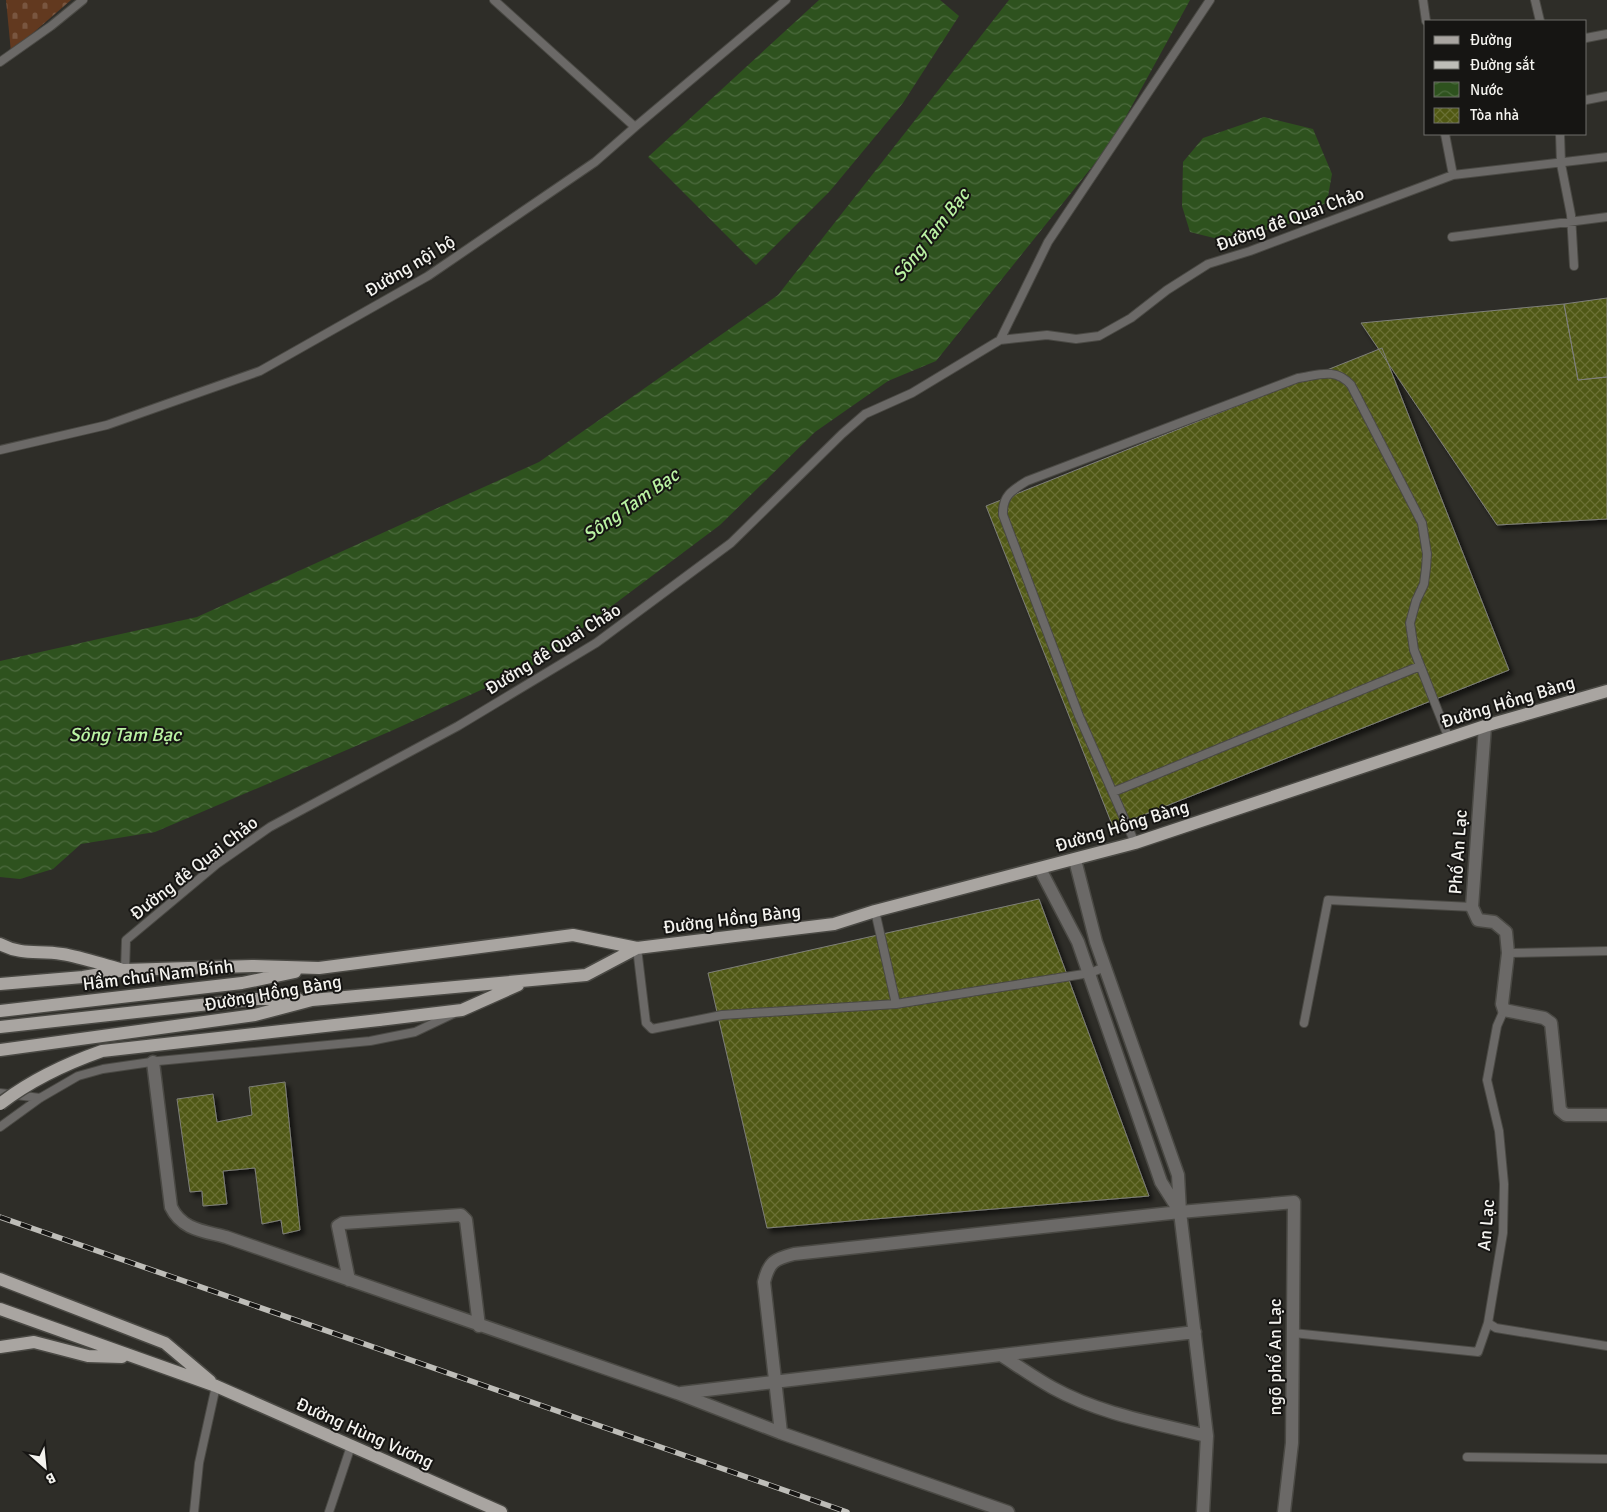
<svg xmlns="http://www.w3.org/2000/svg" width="1607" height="1512" viewBox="0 0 1607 1512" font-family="Signika,sans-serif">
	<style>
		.cemetery { fill: url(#cemetery-stones) }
		.water { fill: url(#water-waves) }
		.building { fill: url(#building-cross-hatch); stroke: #7e7f79; filter: url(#shadow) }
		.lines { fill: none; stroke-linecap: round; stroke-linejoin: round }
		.lane-casing { stroke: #4a4944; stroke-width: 10 }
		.street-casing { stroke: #4a4944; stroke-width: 15 }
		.primary-casing { stroke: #4a4944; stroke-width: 15 }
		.lane { stroke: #6b6967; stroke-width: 8 }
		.street { stroke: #6b6967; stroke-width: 12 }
		.primary { stroke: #a9a5a1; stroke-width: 12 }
		.rail-casing { stroke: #bebdb8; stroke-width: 5.5 }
		.rail { stroke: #161513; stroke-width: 4; stroke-dasharray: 11; stroke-linecap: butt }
		.primary-bridge-casing { stroke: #4a4944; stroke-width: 15; stroke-linecap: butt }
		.primary-bridge { stroke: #a9a5a1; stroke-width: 12 }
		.labels { text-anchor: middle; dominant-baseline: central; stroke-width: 4; stroke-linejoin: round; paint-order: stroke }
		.street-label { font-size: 18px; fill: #f4f3ef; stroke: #161513 }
		.water-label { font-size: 19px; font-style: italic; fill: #baf3a3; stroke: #161513 }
	</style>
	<defs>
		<pattern id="cemetery-stones" width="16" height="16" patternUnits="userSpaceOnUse" patternTransform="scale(1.25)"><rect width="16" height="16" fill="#62391f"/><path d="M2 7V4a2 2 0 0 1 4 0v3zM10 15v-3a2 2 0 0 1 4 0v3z" fill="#795640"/></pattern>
		<pattern id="water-waves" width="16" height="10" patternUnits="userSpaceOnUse" patternTransform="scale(1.25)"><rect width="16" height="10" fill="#2e521e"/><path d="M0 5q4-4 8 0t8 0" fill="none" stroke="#4d6b3f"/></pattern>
		<pattern id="building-cross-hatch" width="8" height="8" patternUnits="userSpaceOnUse" patternTransform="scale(1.25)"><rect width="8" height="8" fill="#505812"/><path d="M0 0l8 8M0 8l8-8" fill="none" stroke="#6a7035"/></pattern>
		<filter id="shadow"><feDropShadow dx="4" dy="4" stdDeviation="2.5" flood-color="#0009"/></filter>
	</defs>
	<rect width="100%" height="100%" fill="#2e2d28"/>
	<path class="cemetery" d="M6,0H71L11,52Z"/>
	<path class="water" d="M819,0H940L959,16L903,103L830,191L756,265L648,157Z
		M1009,0H1190L1112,142L936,361L888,381L815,432L720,525L529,668L391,731L155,832L81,844L53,869L20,879L0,877V661L197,617L539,462L778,295Z
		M1264,117L1313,129L1332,174L1327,202L1294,222L1226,241L1190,232L1182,206L1183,162L1203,138Z"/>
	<path class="building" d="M1607,298V377L1578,380L1564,304Z
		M1564,304L1578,380L1607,377V519L1497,525L1361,323Z
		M1382,348L1509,670L1113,827L986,506Z
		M1039,899L1149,1196L767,1228L708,973Z
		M285,1082L300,1230L283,1234L281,1220L262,1224L255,1168L223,1171L227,1204L203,1206L202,1191L190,1192L177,1099L213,1094L217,1122L252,1115L249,1087Z"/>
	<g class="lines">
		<g class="lane-casing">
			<path id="lane" d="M1423,0L1426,21
				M1535,0L1540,21
				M1586,38L1607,34
				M0,62L51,26L83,0
				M1586,100L1607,96
				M635,127L786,0
				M1445,134L1453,175
				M1560,134L1561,164L1571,215L1574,266
				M1452,237L1607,217
				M1000,340L1047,335L1076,339L1099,336L1131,318L1167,290L1208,264L1250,251L1453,175L1607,157
				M0,450L107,425L260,371L428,276L595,162L635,127L494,0
				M1113,792L1420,666
				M1135,843L1079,716L1003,515C1002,496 1012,490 1027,481L1298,378C1319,375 1335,367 1351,385L1422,523L1427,554L1426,568L1424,584L1416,601L1410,623L1414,650L1449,739
				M875,911L896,1004
				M637,948L646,1023L652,1029L722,1015L896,1004L1090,973L1105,967
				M1508,953L1607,951
				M125,970L126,940L217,864L270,827L458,726L596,643L731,543L842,434L865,414L912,393L1000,340L1048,242L1210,0
				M1504,1010L1497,1026L1487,1080L1499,1131L1504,1184L1503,1233L1488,1323L1496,1328L1607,1346
				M1304,1023L1328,900L1472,907
				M0,1093L40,1098
				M0,1127L40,1098L78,1076L103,1069L158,1061L370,1041L415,1032L453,1014
				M1293,1333L1478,1352L1488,1323
				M1467,1457L1607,1459
				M194,1512L199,1463L216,1386
				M329,1512L351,1446"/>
		</g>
		<g class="street-casing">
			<path id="street" d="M1485,726L1472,907L1478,920L1494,922L1506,932L1508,953L1502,1004L1504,1010L1544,1018L1551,1023L1560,1110L1566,1115H1607
				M1075,860L1096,942L1178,1175L1180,1212L1207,1436L1203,1512
				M1040,869L1078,942L1161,1182L1180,1212
				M153,1062L171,1207C182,1230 204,1231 226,1237L677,1393L781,1433L1008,1512
				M349,1280L338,1226L343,1223L461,1215L466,1220L479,1326
				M1001,1355C1018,1366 1035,1378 1053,1388C1100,1414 1155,1423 1207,1436
				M681,1393L1195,1332
				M781,1433L764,1282C769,1262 774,1259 794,1254L1180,1212L1294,1202L1292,1443L1284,1512"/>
		</g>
		<g class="primary-casing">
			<path id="primary" d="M0,944C23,956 38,950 62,954C81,957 101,964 120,969
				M0,984L83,977L125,970L252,966L319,968L573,935L637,948L834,924L875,911L1135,843L1485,726L1607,691
				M0,1011L242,983L295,972
				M379,1020L462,1010L518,985
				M0,1027L255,999H298
				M0,1050L255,1015L312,1000L586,975L637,948
				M0,1279L165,1343L210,1381
				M0,1309L216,1386L501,1512
				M0,1347L34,1342L88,1356L122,1357"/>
		</g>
		<use href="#lane" class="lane"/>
		<use href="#street" class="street"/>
		<use href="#primary" class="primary"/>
		<g class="rail-casing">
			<path id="rail" d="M0,1217L847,1512"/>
		</g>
		<use href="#rail" class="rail"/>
		<g class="primary-bridge-casing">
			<path id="primary-bridge" d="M0,1104C31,1080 65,1064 102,1051L379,1020"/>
		</g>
		<use href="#primary-bridge" class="primary-bridge"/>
	</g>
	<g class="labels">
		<g class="street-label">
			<text transform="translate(1290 219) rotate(-20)">Đường đê Quai Chảo</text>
			<text transform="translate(410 266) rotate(-31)">Đường nội bộ</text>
			<text transform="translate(553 649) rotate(-32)">Đường đê Quai Chảo</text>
			<text transform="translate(1508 702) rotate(-17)">Đường Hồng Bàng</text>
			<text transform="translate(1122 826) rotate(-17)">Đường Hồng Bàng</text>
			<text transform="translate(1458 852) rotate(-86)">Phố An Lạc</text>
			<text transform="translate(194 868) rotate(-38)">Đường đê Quai Chảo</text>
			<text transform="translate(732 919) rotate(-7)">Đường Hồng Bàng</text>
			<text transform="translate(158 975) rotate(-7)">Hầm chui Nam Bính</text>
			<text transform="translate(273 993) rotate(-10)">Đường Hồng Bàng</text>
			<text transform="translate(1486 1225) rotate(-85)">An Lạc</text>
			<text transform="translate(1275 1357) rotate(-90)">ngõ phố An Lạc</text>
			<text transform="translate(365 1433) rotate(24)">Đường Hùng Vương</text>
		</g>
		<g class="water-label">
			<text transform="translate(931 235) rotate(-52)">Sông Tam Bạc</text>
			<text transform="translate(631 505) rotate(-35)">Sông Tam Bạc</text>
			<text x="125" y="735">Sông Tam Bạc</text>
		</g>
	</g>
	<rect x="1424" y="20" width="162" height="115" fill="#161513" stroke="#6f6e6b"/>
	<rect x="1434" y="36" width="25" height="8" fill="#a9a5a1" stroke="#6f6e6b"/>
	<text x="1470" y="45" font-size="15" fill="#f4f3ef">Đường</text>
	<rect x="1434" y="61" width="25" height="8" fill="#bebdb8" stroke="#6f6e6b"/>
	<text x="1470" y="70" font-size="15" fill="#f4f3ef">Đường sắt</text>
	<rect x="1434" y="82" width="25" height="15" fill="url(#water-waves)" stroke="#6f6e6b"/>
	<text x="1470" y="95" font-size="15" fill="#f4f3ef">Nước</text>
	<rect x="1434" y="108" width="25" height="15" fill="url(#building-cross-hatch)" stroke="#6f6e6b"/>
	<text x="1470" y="120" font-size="15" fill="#f4f3ef">Tòa nhà</text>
	<g transform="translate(45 1467) rotate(153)" stroke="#161513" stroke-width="4" paint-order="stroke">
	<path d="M0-4L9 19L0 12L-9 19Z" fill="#f4f3ef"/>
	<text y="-8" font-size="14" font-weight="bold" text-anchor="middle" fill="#f4f3ef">B</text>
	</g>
</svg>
